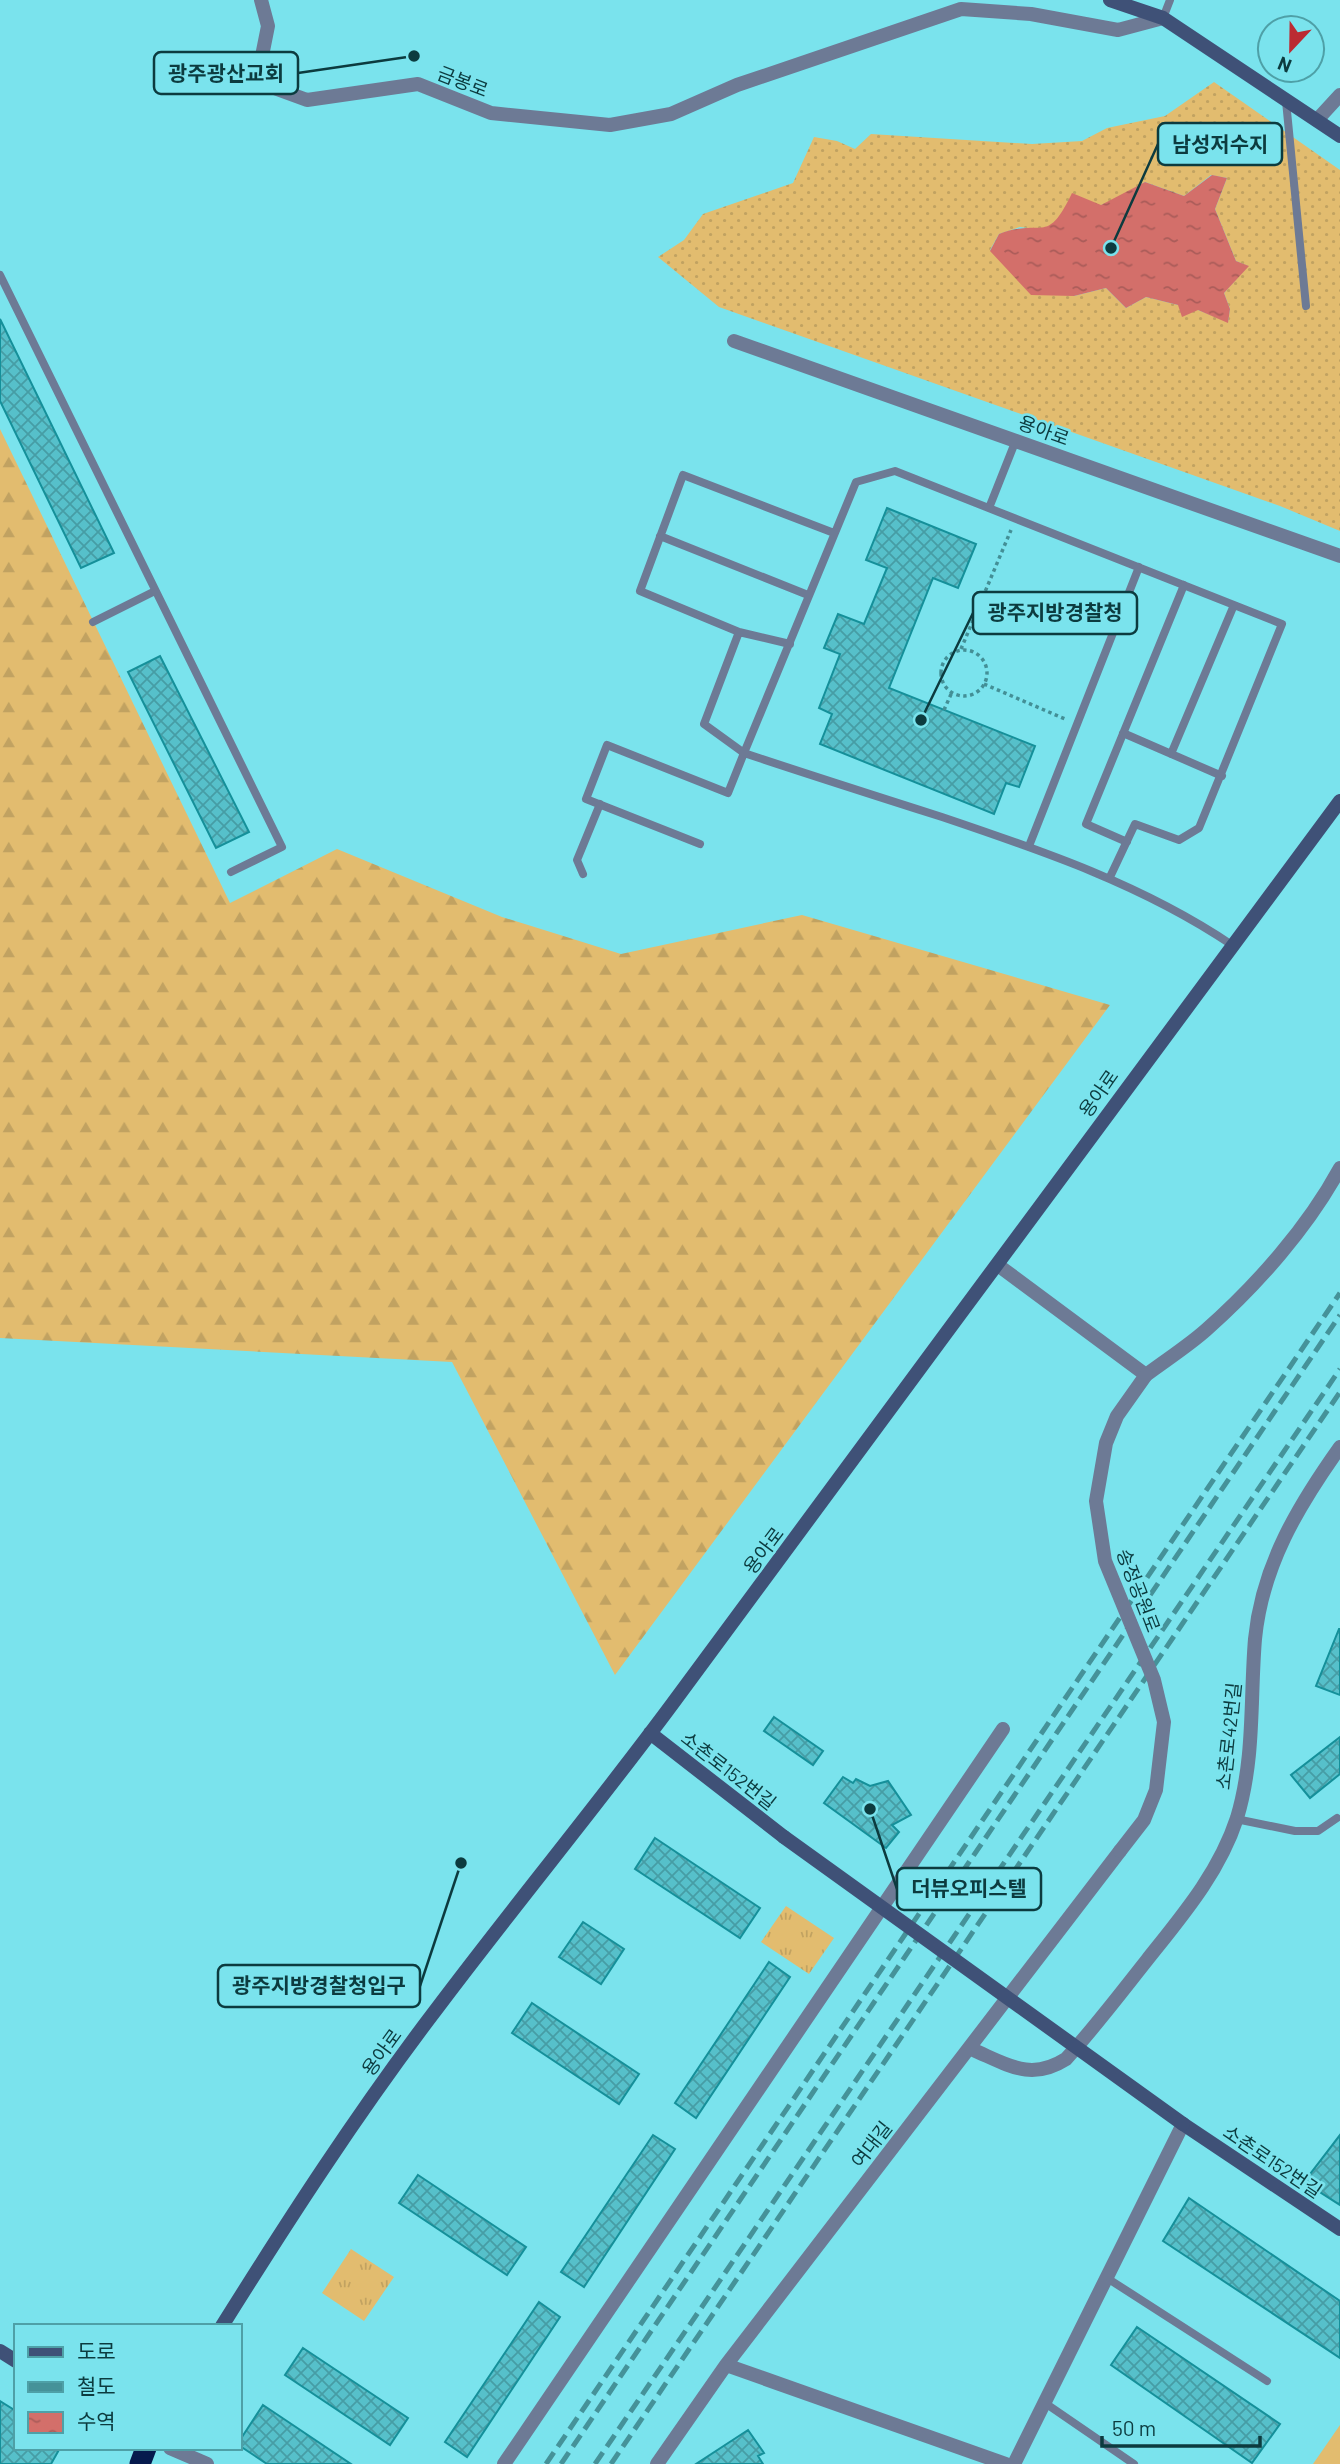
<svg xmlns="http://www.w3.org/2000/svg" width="1340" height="2464" viewBox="0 0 1340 2464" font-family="Barlow,'Noto Sans KR',sans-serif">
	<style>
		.grass { fill: url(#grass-dots); fill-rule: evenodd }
		.forest { fill: url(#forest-firs) }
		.park { fill: url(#park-tufts) }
		.garden { fill: #e2bc6f }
		.water { fill: url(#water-ripples) }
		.building { fill: url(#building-cross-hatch); stroke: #15909a; stroke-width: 2 }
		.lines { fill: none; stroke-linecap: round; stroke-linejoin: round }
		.path { stroke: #438f96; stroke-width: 3.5; stroke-dasharray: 3.5 3.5; stroke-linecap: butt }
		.lane { stroke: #6d7a95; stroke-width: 8 }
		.street { stroke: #6d7a95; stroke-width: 14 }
		.secondary { stroke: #3f5177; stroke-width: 14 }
		.highway { stroke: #061a4d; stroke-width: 21 }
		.rail { stroke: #459299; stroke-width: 5; stroke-dasharray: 14 7; stroke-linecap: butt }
		.street-bridge { stroke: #6d7a95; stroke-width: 14 }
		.secondary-bridge { stroke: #3f5177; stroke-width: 14 }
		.labels { text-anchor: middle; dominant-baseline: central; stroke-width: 5; stroke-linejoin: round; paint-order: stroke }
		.street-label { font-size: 19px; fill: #0c3b3f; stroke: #7ae3ed }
		.leader { fill: none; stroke: #0c3b3f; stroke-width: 2.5 }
		.callout-dot { fill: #0c3b3f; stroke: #7ae3ed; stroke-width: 2.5 }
		.callout { fill: #7ae3ed; stroke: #0c3b3f; stroke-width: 2.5 }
		.callout-label { font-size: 21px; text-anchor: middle; font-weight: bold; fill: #0c3b3f }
	</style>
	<defs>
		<pattern id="grass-dots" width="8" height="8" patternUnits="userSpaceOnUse" patternTransform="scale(1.75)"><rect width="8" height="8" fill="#e2bc6f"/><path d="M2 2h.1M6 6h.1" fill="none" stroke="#c1a261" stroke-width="1.8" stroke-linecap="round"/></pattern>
		<pattern id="forest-firs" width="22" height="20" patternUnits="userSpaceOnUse" patternTransform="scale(1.75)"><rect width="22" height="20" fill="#e2bc6f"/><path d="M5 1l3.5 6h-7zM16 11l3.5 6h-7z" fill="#c1a261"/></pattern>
		<pattern id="park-tufts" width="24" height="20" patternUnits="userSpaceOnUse" patternTransform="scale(1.75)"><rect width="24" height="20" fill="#e2bc6f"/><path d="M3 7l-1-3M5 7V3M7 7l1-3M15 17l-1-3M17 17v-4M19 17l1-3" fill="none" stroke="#c1a261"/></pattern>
		<pattern id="water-ripples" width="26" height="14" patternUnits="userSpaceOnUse" patternTransform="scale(1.75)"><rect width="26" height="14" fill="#d36f6a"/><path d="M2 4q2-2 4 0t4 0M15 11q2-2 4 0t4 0" fill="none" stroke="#aa5c59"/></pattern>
		<pattern id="building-cross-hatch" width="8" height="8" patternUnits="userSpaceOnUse" patternTransform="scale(1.75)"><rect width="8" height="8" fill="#56c0ca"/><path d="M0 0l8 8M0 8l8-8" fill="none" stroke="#469da5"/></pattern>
	</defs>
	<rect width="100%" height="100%" fill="#7ae3ed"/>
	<path class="grass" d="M1214,82L1340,170V531L1280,506L719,307L658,257L684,240L703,214L793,183L814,137L837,141L855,149L871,134L1032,144L1082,141L1107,128L1165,116ZM1211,175L1227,178L1215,209L1236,261L1248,266L1224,293L1230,309L1228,322L1198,310L1146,297L1126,308L1106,288L1074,296L1011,270L990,250L999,234L1020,227L1043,230L1113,200L1145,182L1184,196Z"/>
	<path class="forest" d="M0,429L230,903L337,849L502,917L621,954L802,915L1110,1005L615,1675L452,1362L0,1338Z"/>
	<path class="park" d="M786,1906L834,1938L809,1974L761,1942Z
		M351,2249L394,2277L364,2321L322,2293Z"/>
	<path class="garden" d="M1340,2425V2464H1313Z"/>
	<path class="water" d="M1212,175L1227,178L1215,209L1236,261L1249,266L1224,293L1230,309L1228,323L1198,310L1182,317L1178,305L1146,297L1126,308L1106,288L1074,296L1031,295L990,251L999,234C1044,217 1046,247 1072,193L1101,205L1145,182L1184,196Z"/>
	<path class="building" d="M0,319L114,553L81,568L0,401Z
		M887,508L976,544L958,588L933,578L889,688L1035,746L1019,787L1006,783L994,814L820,744L832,714L819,708L840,654L824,648L838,614L864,624L887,568L866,560Z
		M160,656L249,832L216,848L128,672Z
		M1339,1629H1340V1695L1316,1686Z
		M774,1717L823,1751L813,1765L764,1731Z
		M1340,1737V1774L1310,1798L1291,1775Z
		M843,1777L853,1783L856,1779L870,1786L888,1781L911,1815L892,1825L899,1832L886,1848L824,1803Z
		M655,1838L760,1908L740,1938L635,1869Z
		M583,1922L624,1949L601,1984L559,1957Z
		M769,1962L790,1977L696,2118L675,2103Z
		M532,2003L639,2074L619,2104L512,2033Z
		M653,2135L675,2149L584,2287L561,2272Z
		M1340,2135V2205L1304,2182Z
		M418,2175L526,2247L507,2275L399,2203Z
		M1189,2198L1340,2301V2358L1163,2241Z
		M539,2302L560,2317L467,2457L445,2442Z
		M1137,2327L1280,2424L1252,2463L1111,2365Z
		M303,2348L408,2418L390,2445L285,2375Z
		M0,2401L16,2411V2448H60L51,2464H0Z
		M263,2405L351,2464H267L240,2446V2440Z
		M748,2430L764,2453L758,2456L763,2464H696Z"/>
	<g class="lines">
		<path class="path" d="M961,649L1011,530
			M941 673a23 23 0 1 1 46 0a23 23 0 1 1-46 0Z
			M984,684L1065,719
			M944,710L952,692"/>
		<path class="lane" d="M1163,18L1170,0
			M1286,101L1306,306
			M0,275L282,847L231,872
			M989,508L1016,440
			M660,536L808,595
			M93,622L155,591
			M790,644L739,632L640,591L683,475L834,533
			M1123,733L1222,776
			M1171,754L1234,605
			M1127,842L1086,824L1184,585
			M700,844L586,799L607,745L728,793L744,753L704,724L739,632
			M1029,846L1139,567
			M583,874L577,860L600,804
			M1110,877L1135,824L1179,840L1199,828L1282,624L895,471L856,482L744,753C810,775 876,796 942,817C1043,851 1143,885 1232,945
			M1236,1819L1295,1831H1318L1337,1818
			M1107,2278L1267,2381
			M1045,2403L1134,2464"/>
		<path class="street" d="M261,0L268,26L260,66L266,85L307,100L418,84L491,113L610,125L671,114L737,85L961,9L1031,14L1118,30L1163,18
			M1317,120L1340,95
			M734,341L1340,556
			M999,1266L1146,1375C1166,1360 1188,1346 1206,1330C1257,1285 1308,1227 1340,1168
			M971,2049C1007,2064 1030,2082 1066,2059C1095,2027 1120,1994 1147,1960C1182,1916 1219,1873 1237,1818C1255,1758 1250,1699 1255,1639C1262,1566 1298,1506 1340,1447
			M726,2365L1006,2464
			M170,2448L207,2464
			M504,2464L1003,1729
			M657,2464L726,2365L1120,1851
			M1014,2464L1183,2124"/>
		<path class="secondary" d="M1110,0L1163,18L1340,136
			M650,1733L784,1837
			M1183,2124L1340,2229
			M222,2326C289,2219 358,2112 435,2011C513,1907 596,1807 673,1703C896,1403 1116,1100 1340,801
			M0,2351L16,2361"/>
		<path class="highway" d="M140,2464L146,2448"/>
		<path class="rail" d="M546,2464L1340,1293
			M561,2464L1340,1315
			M595,2464L1340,1369
			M611,2464L1340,1392"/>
		<path class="street-bridge" d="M1120,1851L1144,1820L1156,1790L1164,1722L1154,1680L1105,1561L1096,1501L1106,1443L1117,1416L1146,1375"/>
		<path class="secondary-bridge" d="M784,1837L1183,2124"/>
	</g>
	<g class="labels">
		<g class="street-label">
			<text transform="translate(463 81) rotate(21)">금봉로</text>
			<text transform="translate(1044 430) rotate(20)">용아로</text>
			<text transform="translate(1098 1093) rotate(-55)">용아로</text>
			<text transform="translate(763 1550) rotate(-53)">용아로</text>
			<text transform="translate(1139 1590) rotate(69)">송정공원로</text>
			<text transform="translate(1228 1736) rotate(-84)">소촌로42번길</text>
			<text transform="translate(729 1770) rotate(38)">소촌로152번길</text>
			<text transform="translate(381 2052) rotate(-54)">용아로</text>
			<text transform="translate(871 2144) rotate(-52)">여대길</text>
			<text transform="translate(1273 2161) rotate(34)">소촌로152번길</text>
		</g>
	</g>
	<path class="leader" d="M414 56L298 73M1111 248L1158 144M921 720L973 613M870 1809L897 1889M461 1863L420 1986"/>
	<g class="callout-dot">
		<circle cx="414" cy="56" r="7"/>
		<circle cx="1111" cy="248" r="7"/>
		<circle cx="921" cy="720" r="7"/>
		<circle cx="870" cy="1809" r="7"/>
		<circle cx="461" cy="1863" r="7"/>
	</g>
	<g class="callout">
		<rect x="154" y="52" width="144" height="42" rx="7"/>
		<rect x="1158" y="123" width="124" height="42" rx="7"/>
		<rect x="973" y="592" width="164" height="42" rx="7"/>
		<rect x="897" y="1868" width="144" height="42" rx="7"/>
		<rect x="218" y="1965" width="202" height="42" rx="7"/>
	</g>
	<g class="callout-label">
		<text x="226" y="81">광주광산교회</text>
		<text x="1220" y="152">남성저수지</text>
		<text x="1055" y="620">광주지방경찰청</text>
		<text x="969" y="1896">더뷰오피스텔</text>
		<text x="319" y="1993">광주지방경찰청입구</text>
	</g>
	<rect x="14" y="2324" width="228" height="126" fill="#7ae3ed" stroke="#4ea0a7" stroke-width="2"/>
	<rect x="28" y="2347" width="35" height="10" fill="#3f5177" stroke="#4ea0a7" stroke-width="2"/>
	<text x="77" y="2359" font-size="21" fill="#0c3b3f">도로</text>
	<rect x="28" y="2382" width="35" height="10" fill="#459299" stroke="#4ea0a7" stroke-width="2"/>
	<text x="77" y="2394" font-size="21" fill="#0c3b3f">철도</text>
	<rect x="28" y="2412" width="35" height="21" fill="url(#water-ripples)" stroke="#4ea0a7" stroke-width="2"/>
	<text x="77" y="2429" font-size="21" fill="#0c3b3f">수역</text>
	<g transform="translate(1291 49) rotate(202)"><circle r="33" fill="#7ae3ed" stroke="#4ea0a7" stroke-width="2"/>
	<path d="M0-5L12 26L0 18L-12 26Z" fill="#bb2b33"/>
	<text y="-10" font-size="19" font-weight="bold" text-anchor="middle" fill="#0c3b3f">N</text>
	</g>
	<path d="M1102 2436v10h158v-10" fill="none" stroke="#0c3b3f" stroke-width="3.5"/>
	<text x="1112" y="2436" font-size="21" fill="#0c3b3f" stroke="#7ae3ed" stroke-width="5" paint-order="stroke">50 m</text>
</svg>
